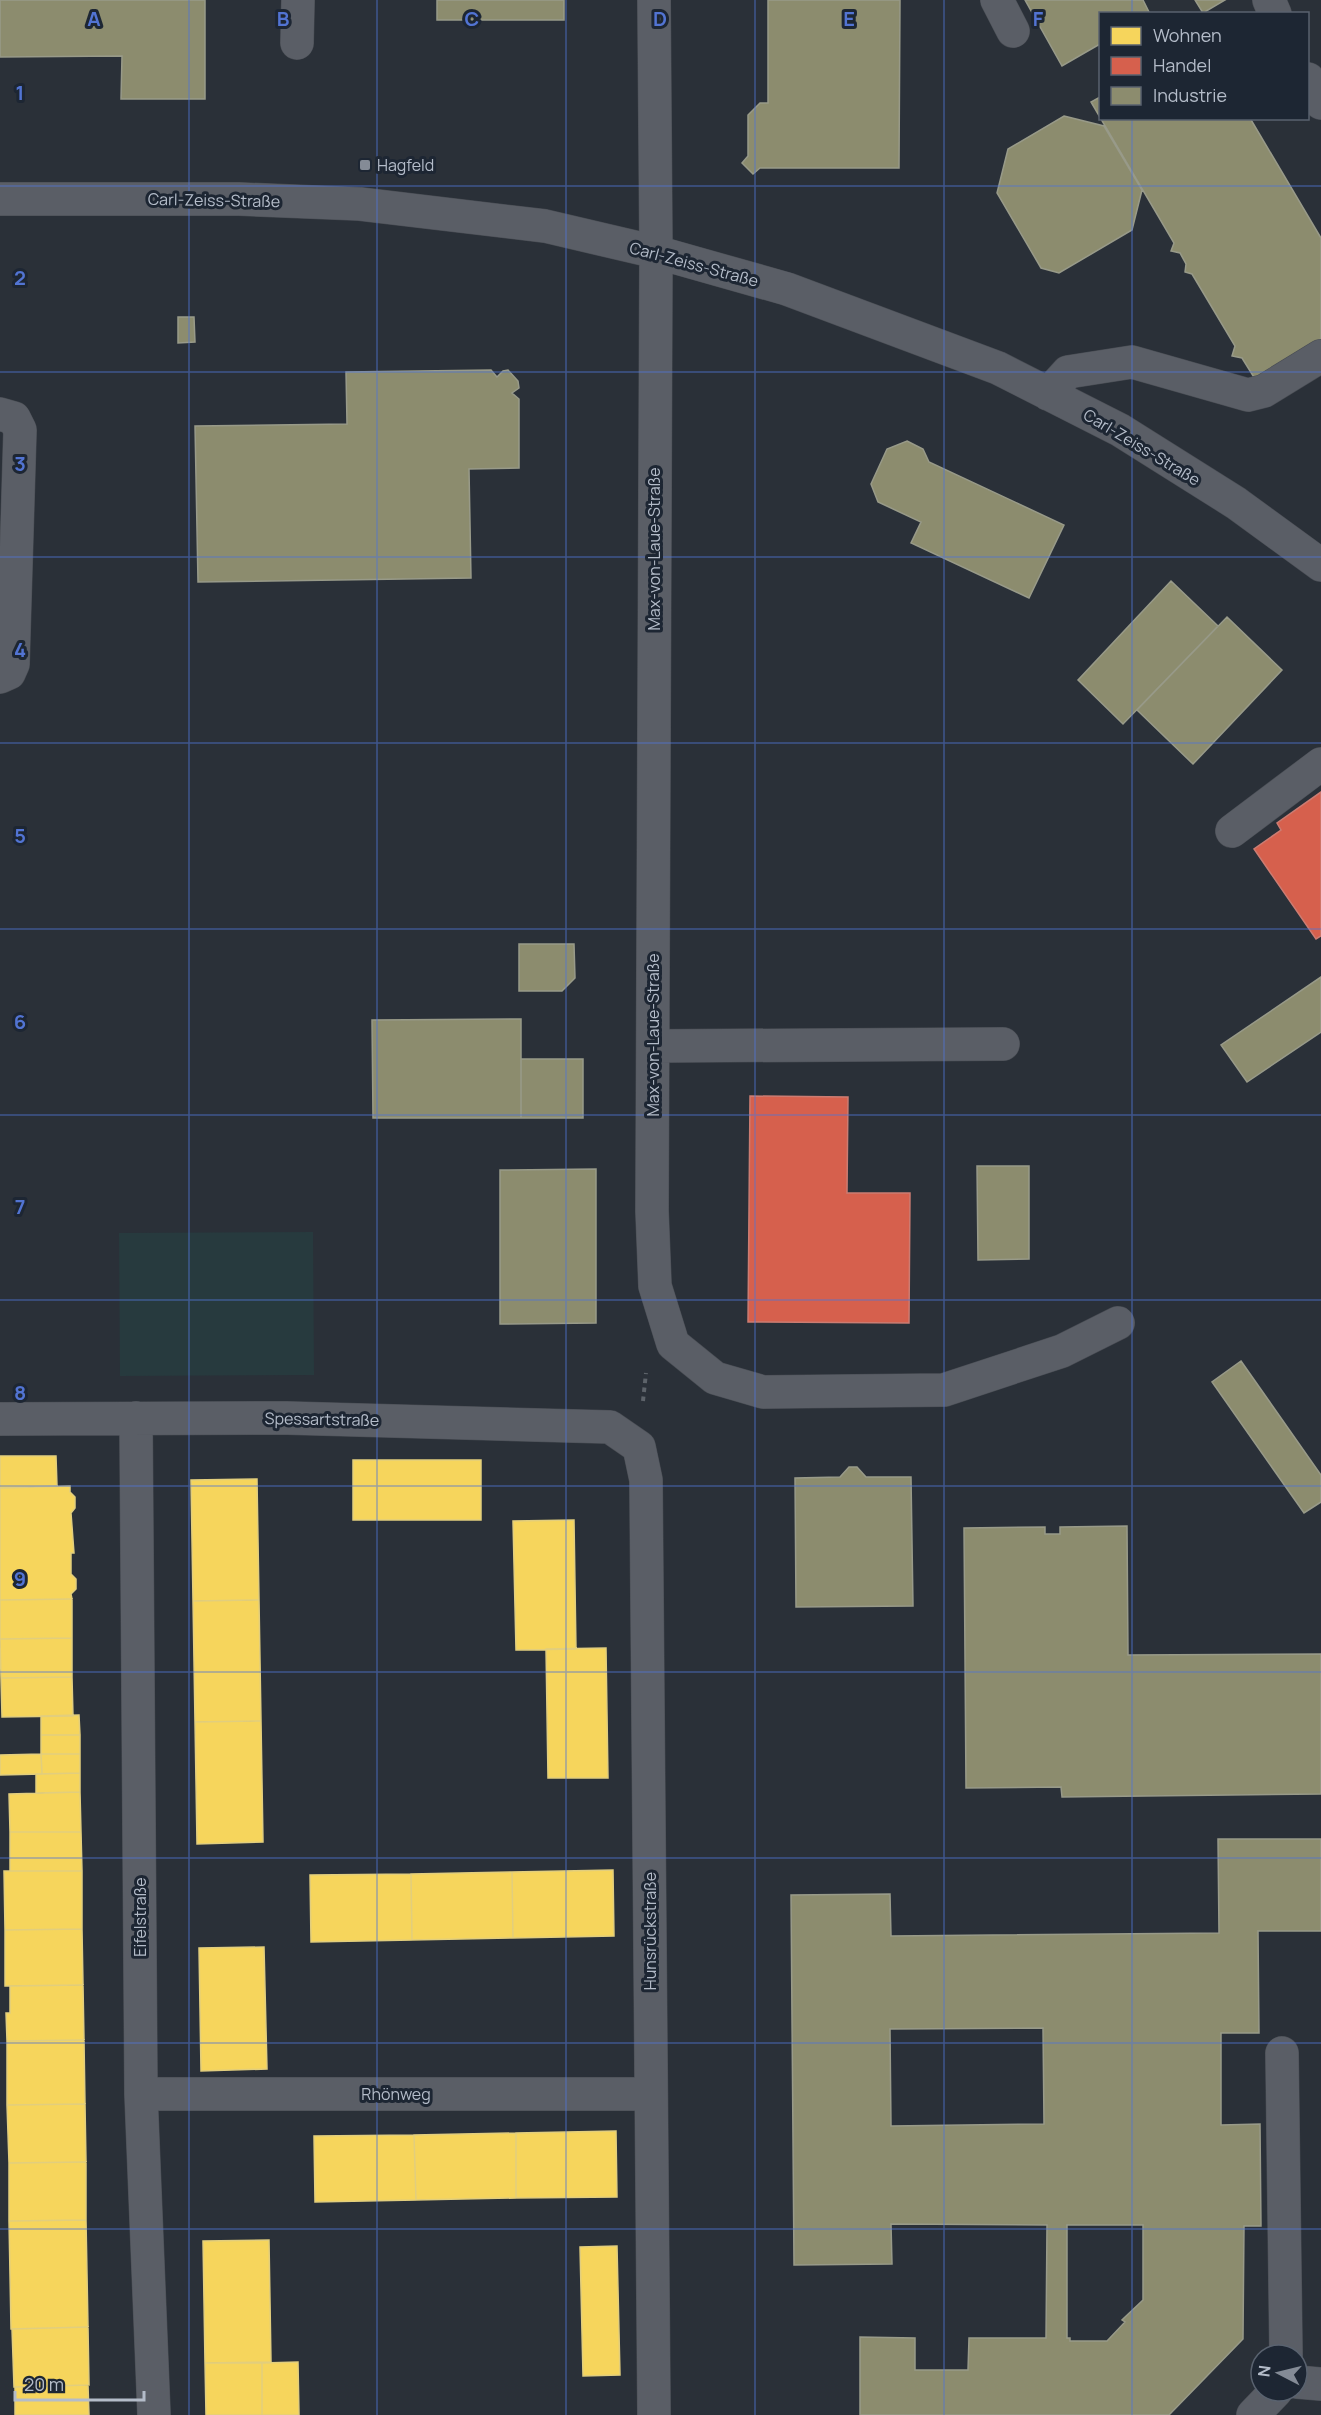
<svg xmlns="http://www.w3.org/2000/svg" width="1321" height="2415" viewBox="0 0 1321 2415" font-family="Manrope,sans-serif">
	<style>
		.green { fill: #273a3e }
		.homes { fill: #f6d55c; stroke: #e2ce7d; stroke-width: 1.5 }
		.shops { fill: #d6604d; stroke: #cc7c72; stroke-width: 1.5 }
		.industry { fill: #8c8c6e; stroke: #989a89; stroke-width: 1.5; fill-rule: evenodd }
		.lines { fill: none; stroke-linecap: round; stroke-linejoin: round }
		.minor-casing { stroke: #484c53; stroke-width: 34 }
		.path { stroke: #5d636a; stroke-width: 4; stroke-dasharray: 4.5 4.5; stroke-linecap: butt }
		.minor { stroke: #5a5e66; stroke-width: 33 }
		.grid { fill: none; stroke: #5274d3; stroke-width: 1.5; stroke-opacity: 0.55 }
		.poi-dot { fill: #848b96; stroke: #1d2633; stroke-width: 2 }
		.labels { text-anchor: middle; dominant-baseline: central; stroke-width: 6; stroke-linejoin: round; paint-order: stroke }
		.poi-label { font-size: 16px; fill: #b4bcc9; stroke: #1d2633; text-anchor: start }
		.street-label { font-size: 16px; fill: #b4bcc9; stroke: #1d2633 }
		.grid-label { font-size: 20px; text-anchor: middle; font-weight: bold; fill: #5274d3; stroke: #1d2633; stroke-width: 6; stroke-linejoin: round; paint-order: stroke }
	</style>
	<rect width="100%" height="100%" fill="#2a3038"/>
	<path class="green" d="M313,1232L314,1375L120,1376L119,1233Z"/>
	<path class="homes" d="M0,1456H56L57,1486L0,1488Z
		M353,1460H481V1520H353Z
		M257,1479L259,1600L193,1601L191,1480Z
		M70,1486V1492L75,1497V1508L71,1513L74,1553H71V1574L76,1579V1589L71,1594L72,1599L0,1600V1488Z
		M574,1520L576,1649L516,1650L513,1521Z
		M72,1599V1638L0,1639V1600Z
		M259,1600L261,1721L195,1722L193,1601Z
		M72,1638V1677L1,1678L0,1639Z
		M606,1648L608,1778H548L546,1649Z
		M72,1677L73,1716L2,1717L1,1678Z
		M79,1715L80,1735H41V1716Z
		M261,1721L263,1842L197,1844L195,1722Z
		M41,1735H80V1754H41Z
		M41,1754H80V1773L42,1774Z
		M41,1754L42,1774L0,1775V1755Z
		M80,1773V1792L36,1793V1774Z
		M80,1792L81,1832H10L9,1794Z
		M10,1832H81L82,1871H10Z
		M613,1870L614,1936L513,1938L512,1872Z
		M4,1871H82V1929L5,1930Z
		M512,1872L513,1938L412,1940L411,1874Z
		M411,1874L412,1940L311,1942L310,1875Z
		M82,1929L83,1985L5,1986V1930Z
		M264,1947L267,2069L201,2071L199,1948Z
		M83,1985L84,2040L7,2041L6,2013H10V1986Z
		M84,2040L85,2104L7,2105V2041Z
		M85,2104L86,2162L9,2163L7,2105Z
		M616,2131L617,2197L516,2198V2133Z
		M516,2133V2198L416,2200L414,2135Z
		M414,2135L416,2200L315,2202L314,2136Z
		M86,2162V2220L9,2221V2163Z
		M86,2220L88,2327L11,2329L9,2221Z
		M269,2240L271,2362L205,2363L203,2241Z
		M617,2246L620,2375L583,2376L580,2247Z
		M88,2327L89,2385L14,2387L12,2329Z
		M298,2362L299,2415H262V2363Z
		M205,2363H262V2415H206Z
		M88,2385L89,2415H15V2387Z"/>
	<path class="shops" d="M1321,792V936L1316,939L1254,849L1281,830L1277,823Z
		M750,1096L848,1097L847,1193H910L909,1323L748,1322Z"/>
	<path class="industry" d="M0,0H205V99H121L122,56L0,57Z
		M437,0H564V20H437Z
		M768,0H900L899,168H760L753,174L742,163L748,156V115L760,103H768Z
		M1025,0H1143L1150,14H1100V44L1062,66Z
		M1195,0H1225L1203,13Z
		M1100,97V118H1250L1321,238V339L1255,379L1242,358L1232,356L1235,346L1192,274L1185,272L1186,264L1180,253L1171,251L1174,243L1091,102Z
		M1064,116L1104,126L1142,190L1132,230L1059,273L1041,268L997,193L1008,149Z
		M178,317H194L195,342L178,343Z
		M491,370L497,377L503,371L508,370L518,381L519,388L512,393L519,399V468L469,469L471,578L198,582L195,426L347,424L346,372Z
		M907,441L923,449L929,462L1064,525L1029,598L911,543L921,522L878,502L871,484L887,449Z
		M1171,581L1218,626L1123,724L1078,680Z
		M1227,617L1282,670L1193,764L1137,710Z
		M519,944H574L575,978L562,991H519Z
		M1321,977V1032L1247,1082L1221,1045Z
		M521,1019V1118H373L372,1020Z
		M521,1059H583V1118H521Z
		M977,1166H1029V1259L978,1260Z
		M596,1169V1323L500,1324V1170Z
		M1241,1361L1321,1475V1502L1304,1513L1212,1382Z
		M849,1467H857L866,1477H911L913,1606L796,1607L795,1478L840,1477Z
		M1127,1526L1128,1655L1321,1654V1794L1062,1797L1061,1787L966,1788L964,1528L1045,1527V1534H1060V1527Z
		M1218,1839H1321V1931H1258L1259,2033H1221V2125L1260,2124L1261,2226H1244L1243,2339L1169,2415H860V2337L915,2338V2370H968L969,2338H1046L1047,2225L891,2224L892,2264L794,2265L791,1895L890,1894L891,1936L1219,1933ZM1043,2028L1044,2124L891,2126L890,2029ZM1067,2225H1143V2300L1122,2320L1125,2322L1107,2341H1070V2338H1067Z"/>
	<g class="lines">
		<g class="minor-casing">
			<path id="minor" d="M654,0L656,252L652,1211L655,1286L673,1344L715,1378L763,1392L944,1390L1062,1351L1118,1323
				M997,0L1013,31
				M1269,0L1275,14
				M297,43L298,0
				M1308,79L1321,103
				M0,199H239L360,204L545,226L656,252L787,289L998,368L1120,430L1236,503L1321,565
				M1048,394L1068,372L1132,362L1248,395L1264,391L1321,356
				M0,414L14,418L20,430L13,664L9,673L0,677
				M1232,831L1321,764
				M653,1046L1003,1044
				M136,1418L141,2094L154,2415
				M0,1419L287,1418L610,1427L639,1447L646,1480L654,2415
				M1282,2053L1286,2355
				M141,2094H651
				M1297,2382L1321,2384
				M1253,2415L1276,2391"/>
		</g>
		<path class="path" d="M643,1401L646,1373"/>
		<use href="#minor" class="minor"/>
	</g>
	<path class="grid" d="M189,0V2415M377,0V2415M566,0V2415M755,0V2415M944,0V2415M1132,0V14M1132,118V2415M0,186H1321M0,372H1321M0,557H1321M0,743H1321M0,929H1321M0,1115H1321M0,1300H1321M0,1486H1321M0,1672H1321M0,1858H1321M0,2043H1321M0,2229H1321"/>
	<rect class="poi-dot" x="359" y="159" width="12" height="12" rx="3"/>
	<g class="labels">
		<g class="poi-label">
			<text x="377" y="165">Hagfeld</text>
		</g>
		<g class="street-label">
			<text transform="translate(214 200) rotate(1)">Carl-Zeiss-Straße</text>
			<text transform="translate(694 264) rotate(15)">Carl-Zeiss-Straße</text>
			<text transform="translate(1142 447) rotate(31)">Carl-Zeiss-Straße</text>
			<text transform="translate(654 549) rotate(-90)">Max-von-Laue-Straße</text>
			<text transform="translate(653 1035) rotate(-90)">Max-von-Laue-Straße</text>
			<text transform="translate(322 1419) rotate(1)">Spessartstraße</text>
			<text transform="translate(140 1917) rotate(-90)">Eifelstraße</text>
			<text transform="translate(650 1931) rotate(-90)">Hunsrückstraße</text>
			<text x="396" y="2094">Rhönweg</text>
		</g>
	</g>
	<g class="grid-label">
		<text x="94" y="26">A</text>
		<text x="283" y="26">B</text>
		<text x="472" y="26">C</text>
		<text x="660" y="26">D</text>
		<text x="849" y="26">E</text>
		<text x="1038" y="26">F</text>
		<text x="20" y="100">1</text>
		<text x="20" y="285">2</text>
		<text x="20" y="471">3</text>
		<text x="20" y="657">4</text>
		<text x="20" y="843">5</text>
		<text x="20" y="1029">6</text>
		<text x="20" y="1214">7</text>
		<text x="20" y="1400">8</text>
		<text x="20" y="1586">9</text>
	</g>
	<rect x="1099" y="12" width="210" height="108" fill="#1d2633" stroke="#59626f" stroke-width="1.5"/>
	<rect x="1111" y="27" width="30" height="18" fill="#f6d55c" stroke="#59626f" stroke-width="1.5"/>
	<text x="1153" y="42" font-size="18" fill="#b4bcc9">Wohnen</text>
	<rect x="1111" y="57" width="30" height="18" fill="#d6604d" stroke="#59626f" stroke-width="1.5"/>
	<text x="1153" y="72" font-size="18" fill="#b4bcc9">Handel</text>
	<rect x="1111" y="87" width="30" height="18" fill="#8c8c6e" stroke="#59626f" stroke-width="1.5"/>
	<text x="1153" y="102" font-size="18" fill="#b4bcc9">Industrie</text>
	<g transform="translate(1279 2373) rotate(277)"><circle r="28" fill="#1d2633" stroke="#59626f" stroke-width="1.5"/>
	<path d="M0-4.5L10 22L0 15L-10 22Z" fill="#848b96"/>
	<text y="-9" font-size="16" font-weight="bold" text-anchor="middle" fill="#b4bcc9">N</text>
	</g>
	<path d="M15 2391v9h129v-9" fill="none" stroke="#b4bcc9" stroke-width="3"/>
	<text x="24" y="2391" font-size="18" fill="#b4bcc9" stroke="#1d2633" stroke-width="4.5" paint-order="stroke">20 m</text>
</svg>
